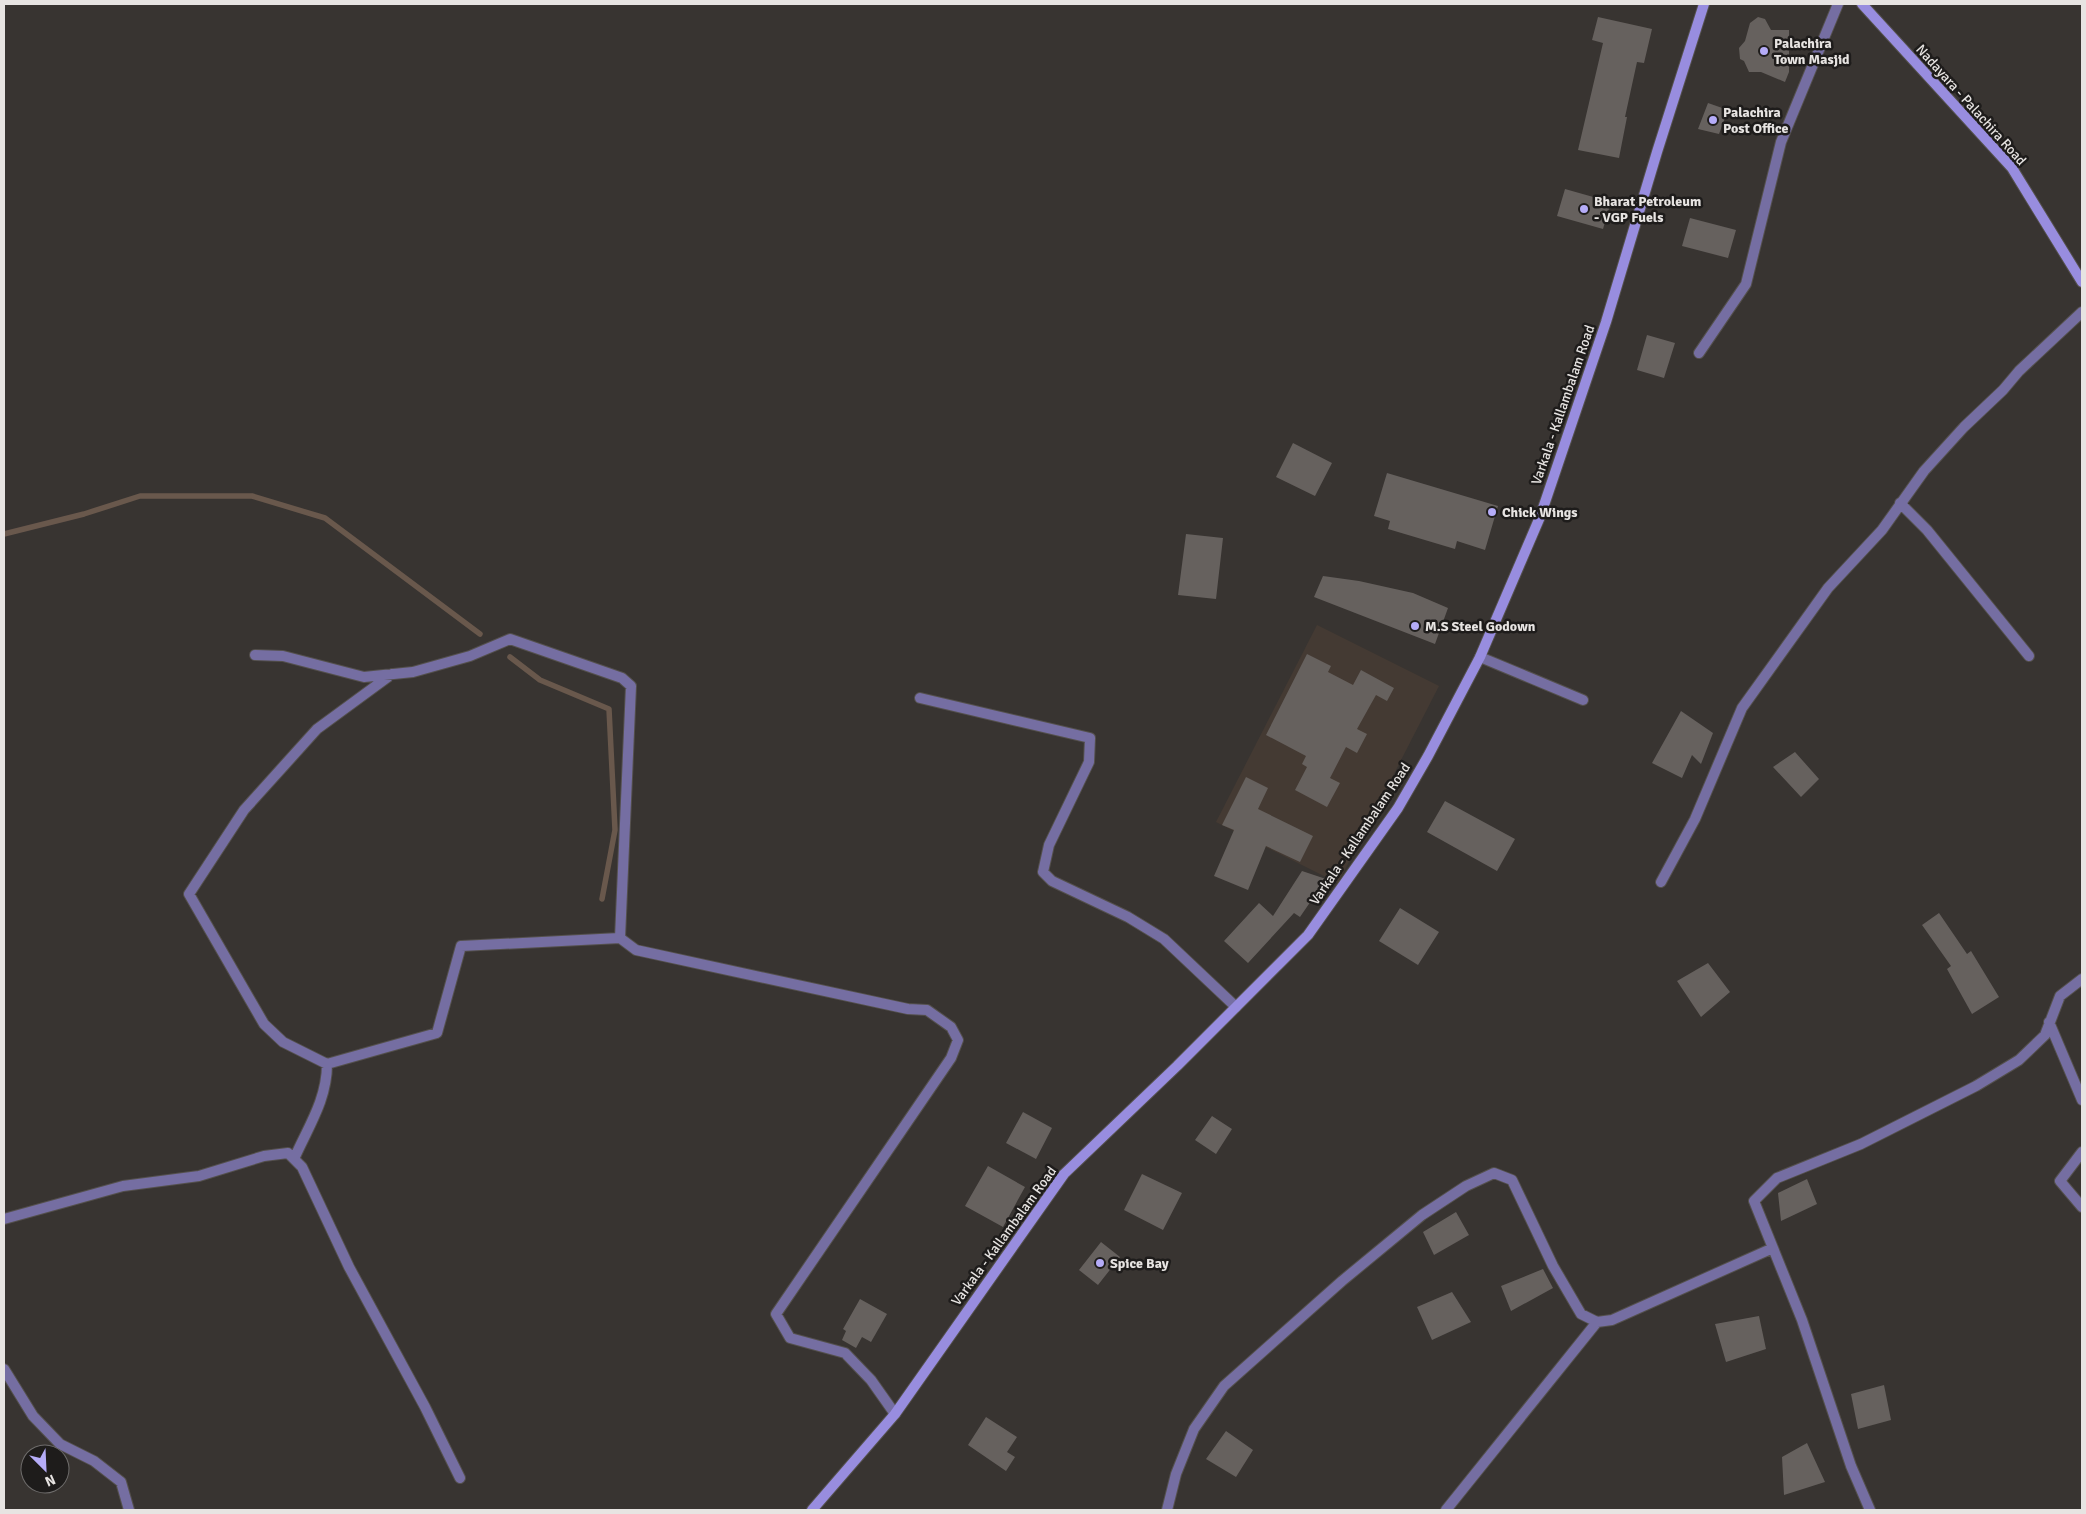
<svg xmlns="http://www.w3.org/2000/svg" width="2086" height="1514" viewBox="0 0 2086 1514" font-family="Signika,sans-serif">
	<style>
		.built { fill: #443a33 }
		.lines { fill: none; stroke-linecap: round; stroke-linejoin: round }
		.stream { stroke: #69584c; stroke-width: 5.5 }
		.building { fill: #66615e }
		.minor-casing { stroke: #54504d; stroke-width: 12 }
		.secondary-casing { stroke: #54504d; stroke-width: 12 }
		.minor { stroke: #756ea2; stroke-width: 10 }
		.secondary { stroke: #988ddf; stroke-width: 10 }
		.poi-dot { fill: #b5acf8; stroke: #1e1c1b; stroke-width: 2 }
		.labels { text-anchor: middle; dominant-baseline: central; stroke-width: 5; stroke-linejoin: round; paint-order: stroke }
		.poi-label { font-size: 14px; font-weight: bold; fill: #e7e4e2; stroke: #1e1c1b; text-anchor: start }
		.street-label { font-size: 14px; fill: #e7e4e2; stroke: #1e1c1b }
	</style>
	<rect width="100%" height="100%" fill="#383431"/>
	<path class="built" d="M1317,625L1439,686L1338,883L1216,822Z"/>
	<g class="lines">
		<path class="stream" d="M4,534L84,514L140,496H252L325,518L480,634
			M510,657L540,680L609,709L615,830L602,899"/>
	</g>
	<path class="building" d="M1598,17L1652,29L1644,63L1637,62L1625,117H1627L1619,158L1578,150L1603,43L1592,40Z
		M1758,17L1765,19L1771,30H1789V72L1785,82L1761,72H1749L1744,61L1740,59L1739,48L1745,41L1750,23Z
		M1708,103L1728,110L1719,134L1698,129Z
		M1565,189L1611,202L1603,229L1557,216Z
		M1690,218L1736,230L1728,258L1682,246Z
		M1647,335L1675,343L1664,378L1637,370Z
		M1293,443L1332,463L1315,496L1276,477Z
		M1387,473L1498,506L1485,550L1457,541L1455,549L1388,529L1390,521L1374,516Z
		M1186,534L1223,538L1216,599L1178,595Z
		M1323,576L1359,581L1413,593L1448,608L1435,644L1314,597Z
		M1307,654L1331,666L1328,672L1353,685L1361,670L1394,688L1387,701L1376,695L1357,729L1367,734L1357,753L1346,747L1330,778L1340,783L1327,807L1295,790L1307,767L1302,764L1306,756L1266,735Z
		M1681,711L1713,733L1701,764L1692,755L1682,778L1652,763Z
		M1795,752L1819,779L1801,797L1773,767Z
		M1246,777L1268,788L1258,809L1313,836L1300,862L1266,846L1248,890L1214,876L1234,830L1222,825Z
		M1445,801L1515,839L1497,871L1427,832Z
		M1302,871L1326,879L1300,917L1294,913L1248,963L1224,941L1259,903L1273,916Z
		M1400,908L1439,932L1418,965L1379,941Z
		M1939,913L1967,954L1971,951L1999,997L1972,1014L1947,969L1951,966L1922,925Z
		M1708,963L1730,992L1701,1017L1677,981Z
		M1023,1112L1052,1128L1036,1159L1006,1143Z
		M1212,1116L1232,1129L1216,1154L1195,1140Z
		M988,1166L1025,1187L1003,1227L965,1206Z
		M1142,1174L1182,1193L1163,1230L1124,1210Z
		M1807,1179L1817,1204L1781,1221L1778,1193Z
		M1456,1212L1469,1235L1434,1255L1423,1232Z
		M1101,1242L1120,1257L1098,1285L1079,1270Z
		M1543,1269L1553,1288L1511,1311L1501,1286Z
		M1452,1292L1471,1322L1432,1340L1417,1307Z
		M860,1299L887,1314L871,1342L862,1337L856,1348L842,1340L846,1331L843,1329Z
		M1759,1316L1766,1349L1726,1362L1715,1324Z
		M1884,1385L1891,1420L1858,1429L1851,1394Z
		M986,1417L1017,1437L1007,1452L1015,1457L1006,1471L968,1445Z
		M1226,1431L1253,1450L1236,1477L1206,1459Z
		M1807,1443L1825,1482L1784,1495L1782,1457Z"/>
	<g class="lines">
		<g class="minor-casing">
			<path id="minor" d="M1699,353L1746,284L1781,142L1838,4
				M1900,503L1927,530L2029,656
				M255,655L283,656L364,677L413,672L470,656L510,639L622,678L631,686L620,938L636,950L908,1009L927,1010L951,1027L958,1040L951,1058L776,1314L790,1338L845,1353L871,1380L895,1414
				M1480,657L1583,700
				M920,698L1090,738L1089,762L1049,845L1043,872L1052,881L1128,917L1164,939L1236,1007
				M1661,882L1695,819L1742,708L1828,588L1882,530L1924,471L1964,427L2003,390L2019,371L2082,312
				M2049,1022L2082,1100
				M327,1064L437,1033L461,946L620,938
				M2082,1152L2060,1181L2082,1207
				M294,1159C308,1127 327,1100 327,1064L283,1042L264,1024L189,894L244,810L317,729L392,674
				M4,1219L123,1186L199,1176L264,1156L288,1153L302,1167L349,1267L425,1407L460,1478
				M4,1369L33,1416L60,1444L94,1461L121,1482L129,1510
				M1167,1510L1176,1474L1194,1429L1224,1386L1342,1281L1422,1215L1466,1186L1494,1173L1512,1180L1553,1266L1581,1314L1597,1322L1612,1320L1773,1248
				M1446,1510L1597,1322
				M1870,1510L1851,1466L1802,1320L1754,1201L1777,1178L1861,1144L1976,1086L2019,1060L2045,1035L2060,996L2082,979"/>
		</g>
		<g class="secondary-casing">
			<path id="secondary" d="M1862,4L2012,168L2082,282
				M812,1510L895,1414L1064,1174L1177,1066L1308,935L1398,808L1428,756L1480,657L1540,517L1606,322L1657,152L1704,4"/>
		</g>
		<use href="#minor" class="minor"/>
		<use href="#secondary" class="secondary"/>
	</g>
	<g class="poi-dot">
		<circle cx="1764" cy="51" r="5"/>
		<circle cx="1713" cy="120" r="5"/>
		<circle cx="1584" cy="209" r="5"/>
		<circle cx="1492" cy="512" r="5"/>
		<circle cx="1415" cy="626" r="5"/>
		<circle cx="1100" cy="1263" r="5"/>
	</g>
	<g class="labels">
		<g class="poi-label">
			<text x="1774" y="43">Palachira<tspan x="1774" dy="16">Town Masjid</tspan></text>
			<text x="1723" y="112">Palachira<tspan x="1723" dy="16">Post Office</tspan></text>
			<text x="1594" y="201">Bharat Petroleum<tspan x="1594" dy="16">- VGP Fuels</tspan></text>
			<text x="1502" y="512">Chick Wings</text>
			<text x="1425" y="626">M.S Steel Godown</text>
			<text x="1110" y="1263">Spice Bay</text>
		</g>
		<g class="street-label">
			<text transform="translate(1971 105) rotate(48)">Nadayara - Palachira Road</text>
			<text transform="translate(1563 405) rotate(-71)">Varkala - Kallambalam Road</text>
			<text transform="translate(1360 834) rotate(-56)">Varkala - Kallambalam Road</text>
			<text transform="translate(1004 1236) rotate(-54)">Varkala - Kallambalam Road</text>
		</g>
	</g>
	<rect width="2086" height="1514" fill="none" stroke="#e7e4e2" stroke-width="10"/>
	<g transform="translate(45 1469) rotate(156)"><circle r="24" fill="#1e1c1b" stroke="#6e6c6b"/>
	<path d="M0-4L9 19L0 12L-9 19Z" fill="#b5acf8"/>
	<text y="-8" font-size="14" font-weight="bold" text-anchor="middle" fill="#e7e4e2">N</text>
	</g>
</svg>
